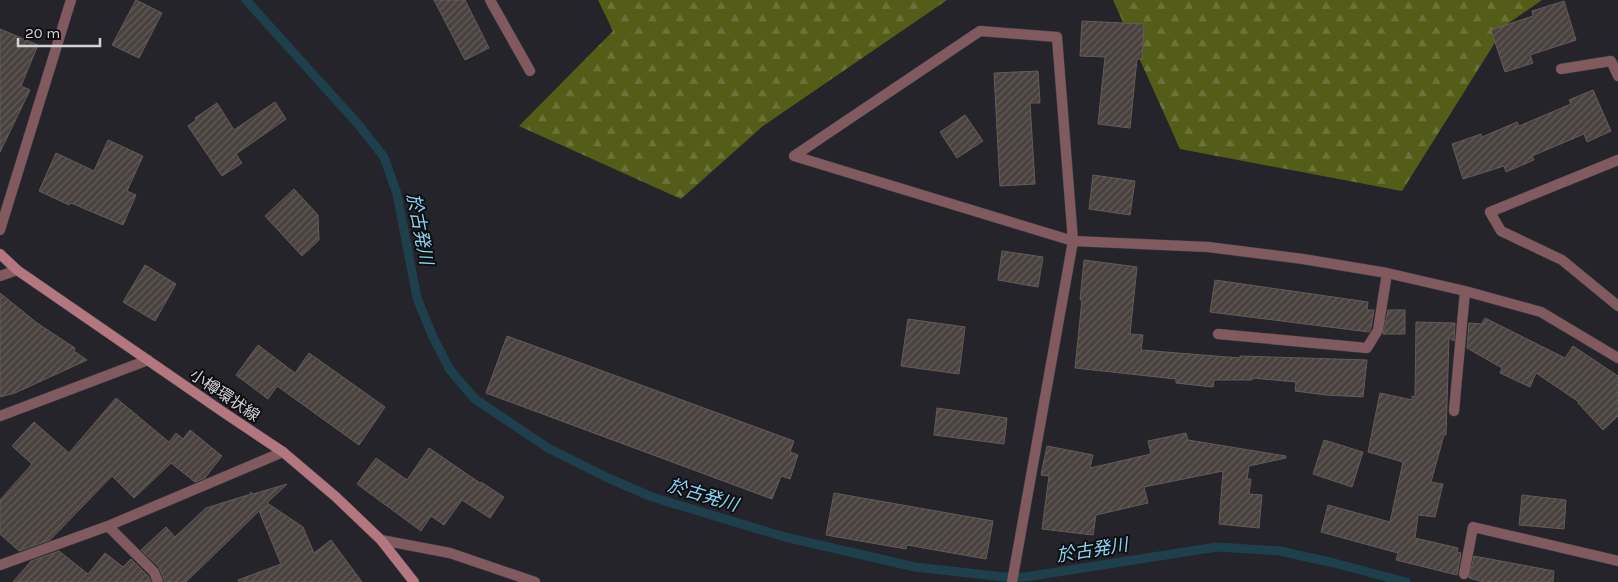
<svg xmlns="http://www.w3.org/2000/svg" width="1618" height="582" viewBox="0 0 1618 582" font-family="Karla,'Noto Sans JP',sans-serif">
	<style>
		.forest { fill: url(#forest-firs) }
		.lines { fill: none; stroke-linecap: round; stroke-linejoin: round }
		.stream { stroke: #1e404d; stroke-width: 9 }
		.building { fill: url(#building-hatch); stroke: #655b59 }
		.lane-casing { stroke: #414045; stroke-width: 11 }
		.street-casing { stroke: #414045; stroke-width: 11 }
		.secondary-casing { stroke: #414045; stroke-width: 11 }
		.lane { stroke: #815a5f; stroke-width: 10 }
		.street { stroke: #815a5f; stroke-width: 10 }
		.secondary { stroke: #b47780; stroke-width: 10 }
		.labels { text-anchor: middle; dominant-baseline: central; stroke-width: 4; stroke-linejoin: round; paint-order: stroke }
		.street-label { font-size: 16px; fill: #d2d1d5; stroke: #0e0e11 }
		.water-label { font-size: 18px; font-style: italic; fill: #89d6f4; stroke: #0e0e11 }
	</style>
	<defs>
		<pattern id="forest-firs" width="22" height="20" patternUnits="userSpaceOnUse" patternTransform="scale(1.25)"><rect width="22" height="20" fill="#545d17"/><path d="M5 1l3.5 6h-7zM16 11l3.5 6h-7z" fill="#6c7338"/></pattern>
		<pattern id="building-hatch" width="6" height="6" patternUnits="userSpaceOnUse" patternTransform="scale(1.25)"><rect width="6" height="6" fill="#4a423f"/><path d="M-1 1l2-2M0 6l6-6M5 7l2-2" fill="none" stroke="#635c5a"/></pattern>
	</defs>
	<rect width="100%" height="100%" fill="#25242a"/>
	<path class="forest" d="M598,0H947L763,126L681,199L519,126L613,31Z
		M1113,0H1542L1506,25L1402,191L1180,149Z"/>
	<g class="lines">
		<path class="stream" d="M246,0L358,124L384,157L397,194L417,298L432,335L450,370L475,399L548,448L608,478L652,497L785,537L915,567L1004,577H1025L1217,547L1280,551L1334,563L1406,582"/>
	</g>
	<path class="building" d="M136,0L162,13L139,58L112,45Z
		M434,0H465L489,48L465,60Z
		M1564,1L1576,40L1530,55L1533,63L1505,72L1491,30L1533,16L1532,11Z
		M1082,21L1144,24L1142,59H1137L1130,128L1098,124L1105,57L1080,56Z
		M0,29L38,45L21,86L30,90L0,152Z
		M1038,71L1040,103H1030L1035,184L1000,186L994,73Z
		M1593,90L1611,131L1587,142L1584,134L1532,156L1534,160L1506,172L1504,166L1463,179L1452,144L1481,134L1482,137L1517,122L1519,126L1571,104L1569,100Z
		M275,102L286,119L236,154L242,163L222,176L188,126L196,120L195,118L217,103L234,130Z
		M965,115L983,141L957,158L940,132Z
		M108,140L143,156L127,191L136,195L123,225L71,203L69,205L39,191L56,153L94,171Z
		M1093,175L1135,181L1130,215L1089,209Z
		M294,189L318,215L319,240L302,256L265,216Z
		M1002,251L1043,257L1038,287L998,280Z
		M1084,260L1137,267L1130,334L1143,335L1141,350L1240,358V356L1367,360L1363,397L1326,395L1295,391L1296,382L1252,378V380H1214L1213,387L1176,383V379L1075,368L1082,300H1080Z
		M145,265L176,284L155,321L123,302Z
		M1215,280L1368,302L1367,310H1374L1371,328L1369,332L1210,312Z
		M0,293L37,323L75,348L74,351L87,360L15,393L0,397Z
		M1388,310H1405V334H1383Z
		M1485,318L1565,358L1573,346L1618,376V416L1603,430L1578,403L1579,402L1536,373L1530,387L1500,373L1502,368L1467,348L1469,323L1482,324Z
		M908,319L965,327L959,374L901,366Z
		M1416,322L1455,323L1454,341L1449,338L1446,435H1444L1431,482L1443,484L1435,517L1418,515L1415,538L1458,548L1457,552L1461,553L1457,575L1396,560L1398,553L1321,532L1328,505L1390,522L1403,462L1368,452L1380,393L1412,400V396L1415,397Z
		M507,336L794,441L790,452L798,455L790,479L781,476L772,499L486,393Z
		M258,345L295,373L309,353L385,407L359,445L277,386L268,399L236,375Z
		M116,398L169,442L176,433L183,439L190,430L222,456L205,478L195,482L171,463L134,498L112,476L50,540L19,551L0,534V500L32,464L12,446L34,422L69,453Z
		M937,408L1007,418L1004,444L934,435Z
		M1186,433L1188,440L1286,456V458L1249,466L1247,479H1251L1249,494L1262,495L1259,528L1219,524L1223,471L1144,487L1148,503L1096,515L1093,535L1042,529L1049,476L1041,475L1047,446L1093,455L1090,468L1151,454L1148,441Z
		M1324,440L1363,452L1352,487L1313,474Z
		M429,448L480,483L481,482L504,497L490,518L462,500L444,525L431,516L421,531L357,484L376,458L407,480Z
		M287,484L267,503L303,527L314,553L331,540L362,582H239L238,580L281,564L259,511L186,582H165L159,567L141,550L166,527L175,537L206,508L251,494L250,492L253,494Z
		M834,493L993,521L986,559L907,545L906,549L826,535Z
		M1522,495L1566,500L1564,529L1519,525Z
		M59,551L88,574L105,553L123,567L131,559L148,576L151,582H13L31,561Z
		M1474,556L1554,571L1553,582H1484L1469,578Z"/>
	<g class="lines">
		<g class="lane-casing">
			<path id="lane" d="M1561,69L1611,61L1618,76"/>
		</g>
		<g class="street-casing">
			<path id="street" d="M490,0L530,71
				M1618,160L1490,212L1501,231L1562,260L1618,306
				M0,230L71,0
				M0,276L17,270
				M1218,334L1367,348L1378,330L1387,273
				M1454,411L1465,291
				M0,416L148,360
				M108,526L154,572L158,582
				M381,540L450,553L535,582
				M0,565L108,526L283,452
				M1464,574L1473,527L1618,561
				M1012,582L1073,241L1057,37L980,31L794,156L1073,241L1208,247L1303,259L1387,273L1465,291L1541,312L1618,358"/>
		</g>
		<g class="secondary-casing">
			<path id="secondary" d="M0,254L17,270L223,412L283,452L336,497L381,540L414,582"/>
		</g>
		<use href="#lane" class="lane"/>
		<use href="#street" class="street"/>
		<use href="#secondary" class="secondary"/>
	</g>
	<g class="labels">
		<g class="street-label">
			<text transform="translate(225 395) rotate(34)">小樽環状線</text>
		</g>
		<g class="water-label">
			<text transform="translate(420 229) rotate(79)">於古発川</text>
			<text transform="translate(703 495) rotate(17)">於古発川</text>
			<text transform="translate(1092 550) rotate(-9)">於古発川</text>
		</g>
	</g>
	<path d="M18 38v8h82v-8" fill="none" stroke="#d2d1d5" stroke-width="2.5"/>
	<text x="25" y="38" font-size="15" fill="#d2d1d5" stroke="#0e0e11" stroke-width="4" paint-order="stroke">20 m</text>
</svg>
